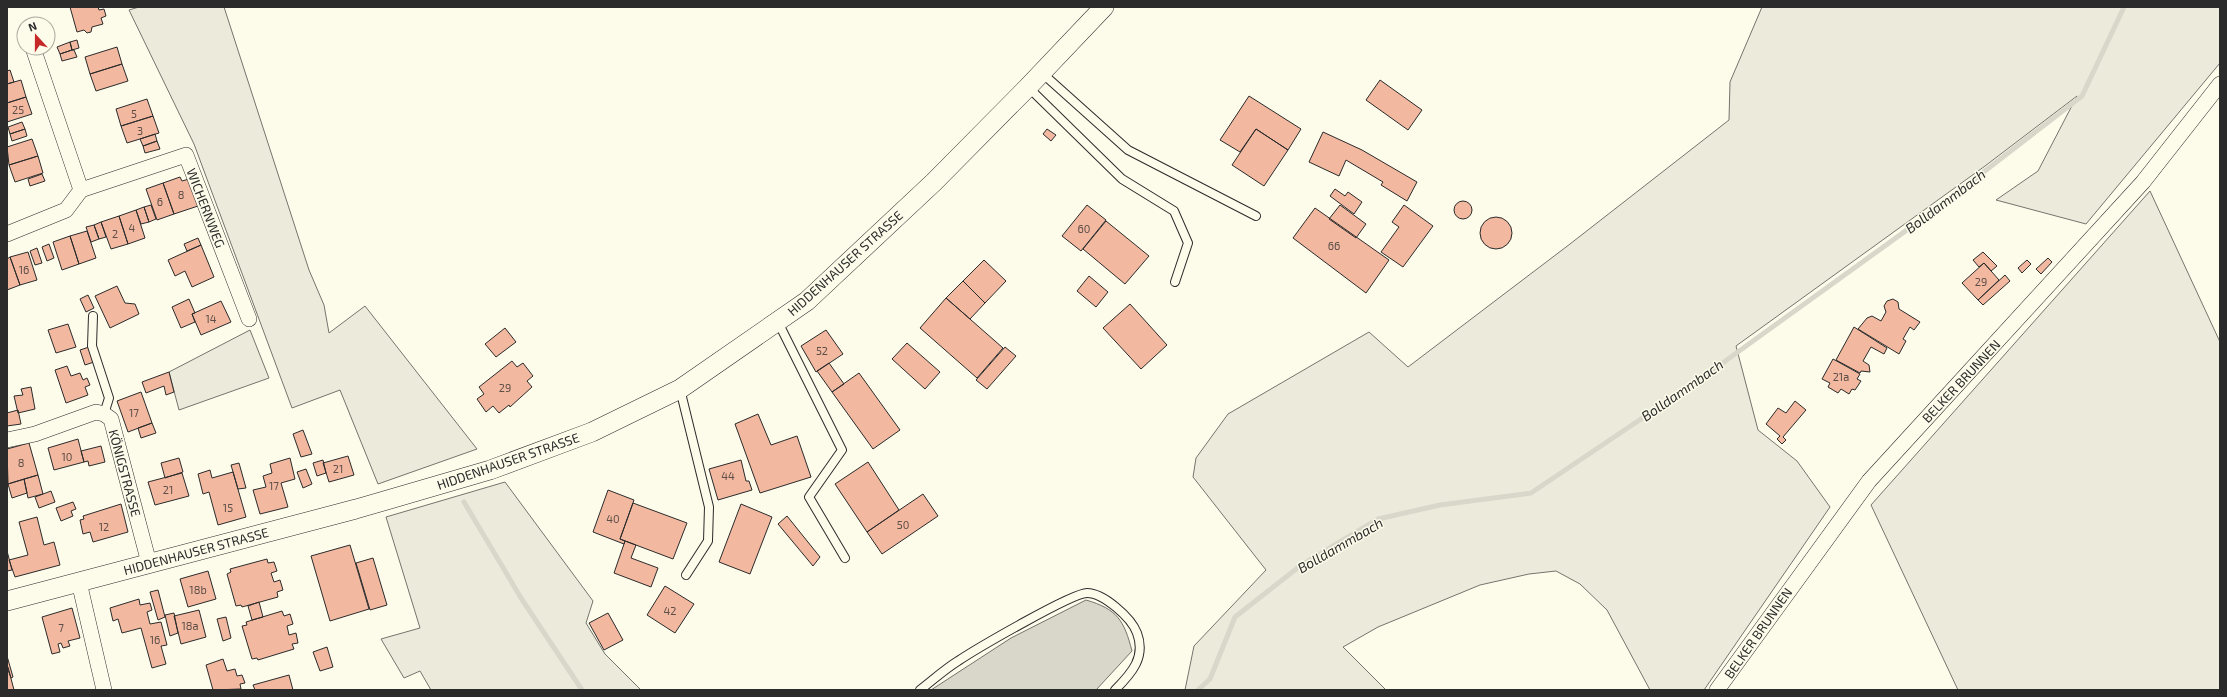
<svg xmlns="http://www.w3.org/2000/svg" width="2227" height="697" viewBox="0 0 2227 697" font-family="'Exo 2',sans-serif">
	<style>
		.green { fill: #ecebdb; stroke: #74746e }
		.water { fill: #d8d7c9; stroke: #74746e }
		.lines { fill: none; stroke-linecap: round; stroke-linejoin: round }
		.stream { stroke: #d8d7c9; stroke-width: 5 }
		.building { fill: #f2b8a0; stroke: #2b2b2b }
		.service-casing { stroke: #2b2b2b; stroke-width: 10 }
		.minor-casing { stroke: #2b2b2b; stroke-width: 16 }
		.tertiary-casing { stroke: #2b2b2b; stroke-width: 20 }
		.service { stroke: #fdfbea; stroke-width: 8 }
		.minor { stroke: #fdfbea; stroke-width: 15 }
		.tertiary { stroke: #fdfbea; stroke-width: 19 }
		.labels { text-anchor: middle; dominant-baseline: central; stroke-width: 3; stroke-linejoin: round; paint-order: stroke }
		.number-label { font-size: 11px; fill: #5d4e48 }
		.street-label { font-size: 13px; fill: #2b2b2b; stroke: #fdfbea }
		.water-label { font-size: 14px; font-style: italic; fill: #2b2b2b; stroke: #fdfbea }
	</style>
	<rect width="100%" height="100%" fill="#fdfbea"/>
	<path class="green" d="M139,7H224L309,270L324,305L329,333L365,306L477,449L378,484L340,390L292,408L194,144L129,10Z
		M1762,7H2220V63L2086,224L1996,200L2038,171L2077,96L1985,166L1736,346L1758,430L1797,461L1830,507L1704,690H1650L1607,610L1580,584L1556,571L1529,574L1480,585L1378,627L1343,647L1386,690H1185L1194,646L1266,570L1193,477L1196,458L1228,414L1369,332L1408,367L1570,244L1729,120L1730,82Z
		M2150,191L2220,342V690H1958L1871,505Z
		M250,330L269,378L179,410L169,372Z
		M505,482L593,601L586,623L605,654L641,690H431L420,671L404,678L381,639L420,628L386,517Z"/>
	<path class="water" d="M1086,600C1117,609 1124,620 1132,651L1096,690H931L1011,638Z"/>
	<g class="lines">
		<path class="stream" d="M464,502L521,598L582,690
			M1198,690L1210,679L1235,617L1300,566L1378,519L1440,505L1531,493L1699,380L1929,214L2082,96L2124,7"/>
	</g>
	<path class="building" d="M70,7H98L99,10L104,9L106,16L101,18L103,24L92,27L91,32L87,33L84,30L77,32Z
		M77,40L79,48L72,50L70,42Z
		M70,42L72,50L60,54L57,47Z
		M117,47L122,64L90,74L85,57Z
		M72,50H74L77,57L62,61L60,54Z
		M122,64L128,81L96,91L90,74Z
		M10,70L14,82L7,84V71Z
		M21,80L26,97L7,103V84Z
		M1380,80L1422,110L1408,130L1366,100Z
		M1249,96L1301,129L1288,150L1256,129L1240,152L1220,140Z
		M26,97L32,114L7,122V103Z
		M147,99L153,116L121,126L116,109Z
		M153,116L159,133L127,143L121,126Z
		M22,122L25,129L10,134L8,127Z
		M25,129L27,136L12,141L10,134Z
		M1047,129L1056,135L1051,141L1043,134Z
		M1256,129L1288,150L1264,186L1232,165Z
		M1323,132L1362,150L1417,182L1407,201L1381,185L1383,182L1346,160L1339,176L1309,162Z
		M155,134L157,141L143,146L140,139Z
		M32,139L38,156L9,165L7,147Z
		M157,141L160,149L145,153L143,146Z
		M38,156L43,173L15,182L9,165Z
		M42,174L45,181L30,186L28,179Z
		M180,177L182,181L189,179L198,206L174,214L163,183Z
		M163,183L174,214L157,220L146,189Z
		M1335,189L1345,196L1348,192L1362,202L1354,214L1330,196Z
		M1454 210a9 9 0 1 1 18 0a9 9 0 1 1-18 0Z
		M151,205L156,219L149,222L144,207Z
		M1087,205L1106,220L1081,251L1062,236Z
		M1340,205L1366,224L1356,238L1329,219Z
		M1404,205L1433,226L1403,267L1381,252L1399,227L1392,222Z
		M144,207L149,222L141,224L136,210Z
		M1315,208L1389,260L1366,293L1293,238Z
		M136,210L145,238L128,244L119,216Z
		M119,216L128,244L111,249L101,222Z
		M1480 233a16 16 0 1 1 32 0a16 16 0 1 1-32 0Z
		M1106,221L1149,256L1125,284L1083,249Z
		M101,222L106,237L99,239L94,225Z
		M94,225L99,239L91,242L86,227Z
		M87,231L96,258L79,264L70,236Z
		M70,236L79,264L62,270L53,242Z
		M198,238L201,245L187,251L184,244Z
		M49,244L54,258L47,261L42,247Z
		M201,245L214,277L192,287L185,271L175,276L168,260Z
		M37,248L42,263L35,265L30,251Z
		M28,252L37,280L20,285L10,257Z
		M1983,252L1997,266L1991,271L1984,263L1979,267L1973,260Z
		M10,257L20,285L7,290V259Z
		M2048,258L2052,262L2041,274L2036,269Z
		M984,260L1006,281L985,303L963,281Z
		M2027,260L2031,264L2022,273L2018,268Z
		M1984,263L1999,280L1978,300L1962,283Z
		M2005,275L2010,281L1983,305L1978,300Z
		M1089,276L1108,292L1096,307L1077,291Z
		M963,281L985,303L970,319L946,298Z
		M117,286L125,303L135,304L139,314L110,328L95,296Z
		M88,295L94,308L86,312L80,299Z
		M946,298L1003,348L977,378L920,328Z
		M189,299L195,313L192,314L195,322L181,328L172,307Z
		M1893,299L1898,302L1899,309L1920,322L1914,330L1910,327L1903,339L1906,341L1899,354L1858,329L1867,318L1872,316L1881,321L1886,312L1884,306L1887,301Z
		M221,301L231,322L201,335L192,314Z
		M1130,304L1167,345L1141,369L1103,328Z
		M68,324L76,347L56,353L48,330Z
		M1854,327L1887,348L1884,354L1871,347L1863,361L1869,365L1870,372L1861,371L1860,373L1836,360Z
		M505,328L516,342L496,357L485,344Z
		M826,330L843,354L816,372L801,346Z
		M907,343L940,372L925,389L892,359Z
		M89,347L94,362L85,365L80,350Z
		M1005,347L1016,356L987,389L976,380Z
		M1833,359L1860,374L1857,379L1861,381L1855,390L1852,389L1849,394L1841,389L1838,393L1828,387L1830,383L1822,379Z
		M512,361L517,367L523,363L533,376L527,381L532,387L510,407L509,405L499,413L493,406L486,412L477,399L484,394L479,387Z
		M829,363L844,384L832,392L817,371Z
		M67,366L71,376L80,373L83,380L87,378L90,385L85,387L88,395L66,403L55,370Z
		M169,372L174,392L166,395L164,386L146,393L142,382Z
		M859,373L900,430L873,449L832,392Z
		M31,387L35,409L18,413L14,396L23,395L21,389Z
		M141,392L152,423L128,432L117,401Z
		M1795,401L1806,410L1783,437L1786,440L1782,444L1777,439L1780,436L1766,424L1778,408L1786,413Z
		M18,410L21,424L7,426V413Z
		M758,414L771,445L797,436L811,477L760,493L735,424Z
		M152,423L156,433L141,438L138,428Z
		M303,430L312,454L301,457L293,434Z
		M78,439L84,462L54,470L48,448Z
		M29,443L38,475L8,484L7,449Z
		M101,446L105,462L89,466L88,461L84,462L81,451Z
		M348,456L354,475L329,482L323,463Z
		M179,458L183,472L165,478L161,463Z
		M290,458L295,479L281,483L288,507L260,514L253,490L266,487L263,476L272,473L270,464Z
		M323,460L326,473L317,476L313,463Z
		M741,460L746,481H749L752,490L718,500L709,469Z
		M868,462L899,510L867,532L835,484Z
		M239,463L246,488L238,489L231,465Z
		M306,469L312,484L303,488L297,472Z
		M210,470L212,478L233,472L246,517L218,525L209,492L203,494L198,474Z
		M182,473L189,496L155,505L148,482Z
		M38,475L43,494L28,498L24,479Z
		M24,479L27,493L12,498L8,484Z
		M608,490L634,500L620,539L625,541L624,544L593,532Z
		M51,491L55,502L39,508L35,497Z
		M923,494L938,516L882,554L867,532Z
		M73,502L76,509L71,511L73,516L61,521L56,508Z
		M633,503L687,523L673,559L620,539Z
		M121,504L128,532L93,542L90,532L83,534L80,520L84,519L83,516Z
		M741,504L772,517L750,574L719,562Z
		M787,516L820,557L813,566L778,524Z
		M37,517L44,545L54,542L60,565L15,577L9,560L28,555L19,522Z
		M625,541L636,545L631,558L658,568L651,587L614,573Z
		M350,545L369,609L330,621L311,556Z
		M7,551L12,570L7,571Z
		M373,558L387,605L370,610L356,563Z
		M267,559L268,563L274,562L277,571L271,573L274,582L280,580L283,590L277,592L278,597L242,607L241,605L236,606L227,574L231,572L230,569Z
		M208,571L216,599L188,607L180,579Z
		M665,586L694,604L675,633L647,615Z
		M158,590L165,617L158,620L150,592Z
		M139,599L140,605L150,603L152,610L147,612L150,624L161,622L167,645L161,646L166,664L152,668L141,628L122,633L118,619L113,621L110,608Z
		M259,602L263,617L252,620L248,606Z
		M72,608L80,638L68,641L70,646L63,648L61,643L58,644L60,652L52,654L42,617Z
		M199,610L206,637L181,644L174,616Z
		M282,611L284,616L290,614L293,624L287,626L289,635L296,633L298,643L292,644L294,649L258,660L257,658L252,659L242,626L247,625L246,622Z
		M174,613L178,633L170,636L165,615Z
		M608,613L623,640L604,650L589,623Z
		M226,617L231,638L223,641L217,619Z
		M327,647L333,667L320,671L313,652Z
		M7,656L13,677L11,678L7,667Z
		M223,659L227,671L235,669L237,676L242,675L245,683L240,684L241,689L213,690L206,665Z
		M7,667H8L14,690H7Z
		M289,675L293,690H255L253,685Z"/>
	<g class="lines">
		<g class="service-casing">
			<path id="service" d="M1042,73L1128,150L1256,216
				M1028,87L1122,179L1174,211L1188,243L1175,282
				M93,316L92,346L109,398L104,414
				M778,322L842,450L809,497L845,558
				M680,389L709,507L708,541L686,575
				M920,690C933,680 945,669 958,661C976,649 1072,593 1087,593C1103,593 1131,617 1137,633C1146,657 1132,673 1115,690"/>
		</g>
		<g class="minor-casing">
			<path id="minor" d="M81,190L186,155L249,319
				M7,234L66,210L81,190L33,48
				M7,440L35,434L96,412L104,414L111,419L149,563
				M79,582L104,690
				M1717,690L1869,481L2143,182L2220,84"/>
		</g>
		<g class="tertiary-casing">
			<path id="tertiary" d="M7,601L356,509L490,470L592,432L680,389L807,301L934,182L1028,87L1104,7"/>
		</g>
		<use href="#service" class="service"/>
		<use href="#minor" class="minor"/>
		<use href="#tertiary" class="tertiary"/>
	</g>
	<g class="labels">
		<g class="number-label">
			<text x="18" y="109">25</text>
			<text x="134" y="113">5</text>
			<text x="140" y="130">3</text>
			<text x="181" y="194">8</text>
			<text x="160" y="201">6</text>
			<text x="132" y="227">4</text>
			<text x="1084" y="228">60</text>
			<text x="115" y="233">2</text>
			<text x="1334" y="245">66</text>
			<text x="24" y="269">16</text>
			<text x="1981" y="281">29</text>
			<text x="211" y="318">14</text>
			<text x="822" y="350">52</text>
			<text x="1841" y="376">21a</text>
			<text x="505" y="387">29</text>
			<text x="134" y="412">17</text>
			<text x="67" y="456">10</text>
			<text x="21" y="462">8</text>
			<text x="338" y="468">21</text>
			<text x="728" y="475">44</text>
			<text x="274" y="485">17</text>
			<text x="168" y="489">21</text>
			<text x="228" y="507">15</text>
			<text x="613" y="518">40</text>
			<text x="903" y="524">50</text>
			<text x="104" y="526">12</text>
			<text x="198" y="589">18b</text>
			<text x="670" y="610">42</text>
			<text x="190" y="625">18a</text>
			<text x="61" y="627">7</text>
			<text x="155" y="639">16</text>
		</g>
		<g class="street-label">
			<text transform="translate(206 208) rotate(69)">WICHERNWEG</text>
			<text transform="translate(845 263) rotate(-42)">HIDDENHAUSER STRASSE</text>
			<text transform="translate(1961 381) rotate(-47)">BELKER BRUNNEN</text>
			<text transform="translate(508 461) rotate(-19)">HIDDENHAUSER STRASSE</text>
			<text transform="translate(125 473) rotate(75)">KÖNIGSTRASSE</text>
			<text transform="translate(196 551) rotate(-15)">HIDDENHAUSER STRASSE</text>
			<text transform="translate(1758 633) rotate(-55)">BELKER BRUNNEN</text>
		</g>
		<g class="water-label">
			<text transform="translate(1945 201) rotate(-37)">Bolldammbach</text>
			<text transform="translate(1682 390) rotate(-35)">Bolldammbach</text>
			<text transform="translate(1340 545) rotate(-30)">Bolldammbach</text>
		</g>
	</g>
	<rect width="2227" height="697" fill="none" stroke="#2b2b2b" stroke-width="16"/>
	<g transform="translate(36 36) rotate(339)"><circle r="19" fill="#fdfbea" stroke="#a9a89e"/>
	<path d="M0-3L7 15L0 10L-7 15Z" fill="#c62828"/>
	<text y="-6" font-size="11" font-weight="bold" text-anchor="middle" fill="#2b2b2b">N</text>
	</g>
</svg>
